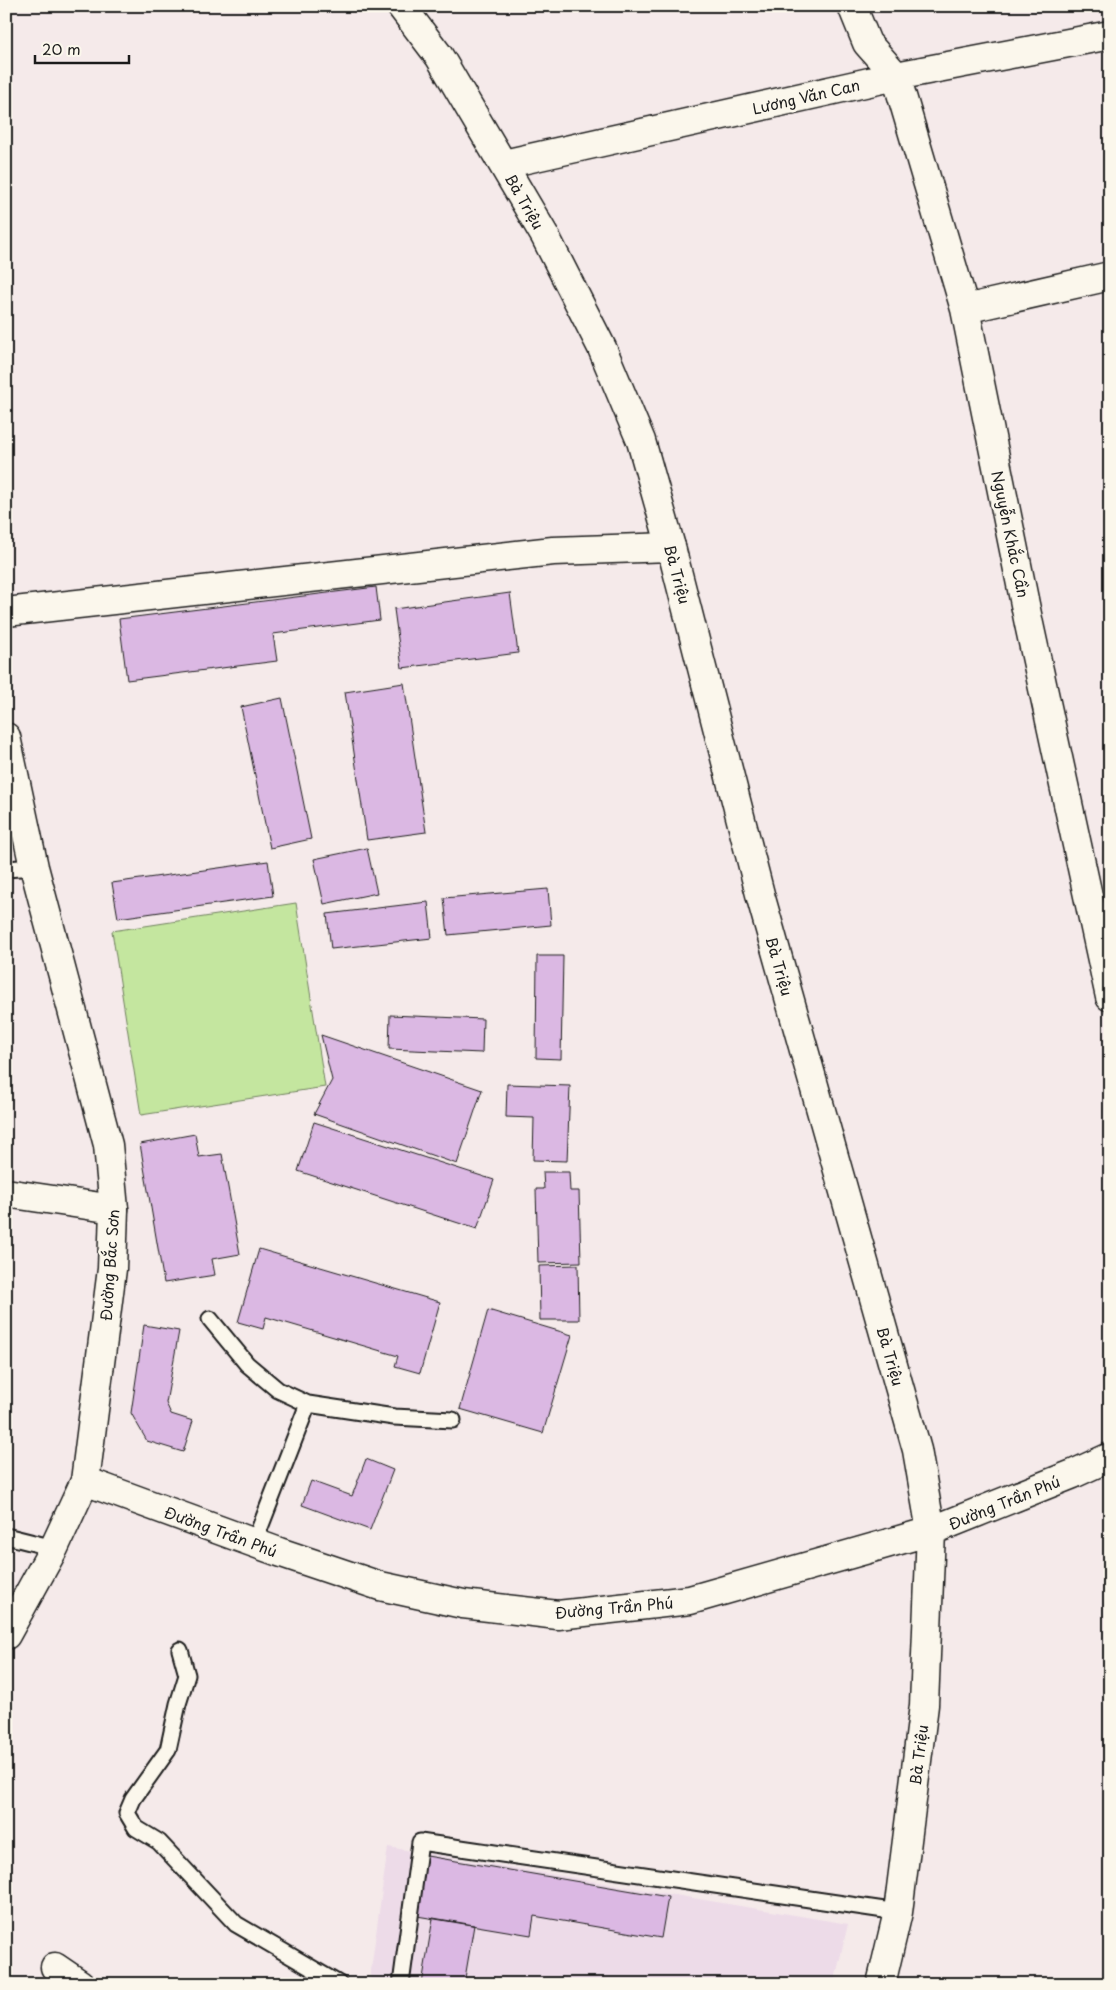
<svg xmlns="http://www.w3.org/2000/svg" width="1116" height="1990" viewBox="0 0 1116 1990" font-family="'Playpen Sans',sans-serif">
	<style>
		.built { fill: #eddbe8 }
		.green { fill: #c4e69f; stroke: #70815e }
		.building { fill: #dbb8e3; stroke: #1c1c1c }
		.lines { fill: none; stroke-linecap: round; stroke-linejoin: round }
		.service-casing { stroke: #1c1c1c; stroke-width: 19 }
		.minor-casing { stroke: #1c1c1c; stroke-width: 31 }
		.tertiary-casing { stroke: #1c1c1c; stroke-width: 31 }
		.secondary-casing { stroke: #1c1c1c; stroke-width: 31 }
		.service { stroke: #fbf7ec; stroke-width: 15 }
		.minor { stroke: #fbf7ec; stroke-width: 28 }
		.tertiary { stroke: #fbf7ec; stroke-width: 28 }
		.secondary { stroke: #fbf7ec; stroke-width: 28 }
		.labels { text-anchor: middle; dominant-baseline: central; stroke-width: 5; stroke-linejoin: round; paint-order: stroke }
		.street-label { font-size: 15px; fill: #1c1c1c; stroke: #fbf7ec }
	</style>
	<rect width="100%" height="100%" fill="#f5eaea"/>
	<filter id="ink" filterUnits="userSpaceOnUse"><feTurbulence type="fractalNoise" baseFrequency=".02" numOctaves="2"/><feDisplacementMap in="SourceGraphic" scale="10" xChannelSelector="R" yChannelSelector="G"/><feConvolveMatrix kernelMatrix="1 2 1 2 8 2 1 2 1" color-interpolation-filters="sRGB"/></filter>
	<g filter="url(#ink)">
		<path class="built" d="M388,1847L848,1924L834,1984H369Z"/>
		<path class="green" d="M296,903L325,1087L141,1115L112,931Z"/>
		<path class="building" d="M376,587L380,620L273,634L277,661L127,680L119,619Z
			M510,593L518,653L402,668L394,609Z
			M404,683L426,832L367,840L345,692Z
			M282,698L311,839L270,848L241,707Z
			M367,848L377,893L324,904L314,859Z
			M268,861L273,896L118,918L112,883Z
			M548,889L551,925L448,935L444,898Z
			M428,902L432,938L331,949L327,914Z
			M537,956H563L561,1059L536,1058Z
			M390,1015L483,1019L482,1053L389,1049Z
			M321,1035L482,1090L457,1164L314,1114L332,1080Z
			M507,1084L570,1086L567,1161L533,1160L534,1118L506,1117Z
			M314,1122L494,1180L477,1229L298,1171Z
			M195,1134L199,1157L222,1154L240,1254L212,1259L215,1275L164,1283L140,1144Z
			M543,1172H569L570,1191H579L581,1262L538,1263L536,1189H544Z
			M259,1249L440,1302L420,1373L395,1366L398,1356L266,1317L263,1329L238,1322Z
			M578,1265L579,1320H540L539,1266Z
			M488,1310L572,1335L543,1433L460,1409Z
			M144,1325L179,1331L166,1403L171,1414L193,1421L183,1452L147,1441L131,1413Z
			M366,1459L393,1470L370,1530L302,1505L311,1481L352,1496Z
			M421,1855L668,1897L661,1938L534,1916L531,1935L411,1915Z
			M433,1918L474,1925L464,1984H422Z"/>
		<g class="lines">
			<g class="service-casing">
				<path id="service" d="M6,869L34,867
					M210,1319L247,1364L278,1390L308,1404L254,1543
					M308,1404L394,1417L453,1420
					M6,1536L54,1548
					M180,1650L187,1675L178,1704L168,1750L133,1799L127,1813L136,1828L159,1842L236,1924L339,1984
					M401,1984L420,1842L898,1912"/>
			</g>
			<g class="minor-casing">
				<path id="minor" d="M852,6L867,43L896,76L965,309L1029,624L1110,997
					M504,164L896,76L1110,35
					M965,309L1110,276
					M6,612L553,551L671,547
					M6,1193L114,1209
					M55,1967L80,1984"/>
			</g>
			<g class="tertiary-casing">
				<path id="tertiary" d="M6,737L34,867L108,1145L114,1209L112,1269L85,1481L54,1548L6,1635"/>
			</g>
			<g class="secondary-casing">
				<path id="secondary" d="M401,6L439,56L545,236L602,348L641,441L671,547L761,898L917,1450L931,1531L924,1705L898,1912L881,1984
					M85,1481L279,1552L380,1586L463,1604L558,1615L690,1600L931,1531L1073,1474L1110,1457"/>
			</g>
			<use href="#service" class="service"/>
			<use href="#minor" class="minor"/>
			<use href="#tertiary" class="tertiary"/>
			<use href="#secondary" class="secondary"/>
		</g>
	</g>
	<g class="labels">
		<g class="street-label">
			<text transform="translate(806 96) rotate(-13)">Lương Văn Can</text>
			<text transform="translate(525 201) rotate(60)">Bà Triệu</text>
			<text transform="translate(1011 534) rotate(78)">Nguyễn Khắc Cần</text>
			<text transform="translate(678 574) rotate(75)">Bà Triệu</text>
			<text transform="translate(780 966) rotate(74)">Bà Triệu</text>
			<text transform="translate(109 1265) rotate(-86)">Đường Bắc Sơn</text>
			<text transform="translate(891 1356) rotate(74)">Bà Triệu</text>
			<text transform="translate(1004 1502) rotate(-22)">Đường Trần Phú</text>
			<text transform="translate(221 1531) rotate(20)">Đường Trần Phú</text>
			<text transform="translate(614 1607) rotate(-5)">Đường Trần Phú</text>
			<text transform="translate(918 1755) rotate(-83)">Bà Triệu</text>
		</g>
	</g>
	<rect width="1116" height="1990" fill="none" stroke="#fbf7ec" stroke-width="25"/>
	<rect x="12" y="12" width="1091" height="1965" fill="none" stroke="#1c1c1c" stroke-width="2" filter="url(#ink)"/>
	<path d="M35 55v8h94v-8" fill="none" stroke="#1c1c1c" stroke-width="2.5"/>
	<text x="42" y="55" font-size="15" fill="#1c1c1c" stroke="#fbf7ec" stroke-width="4" paint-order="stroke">20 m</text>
</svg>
